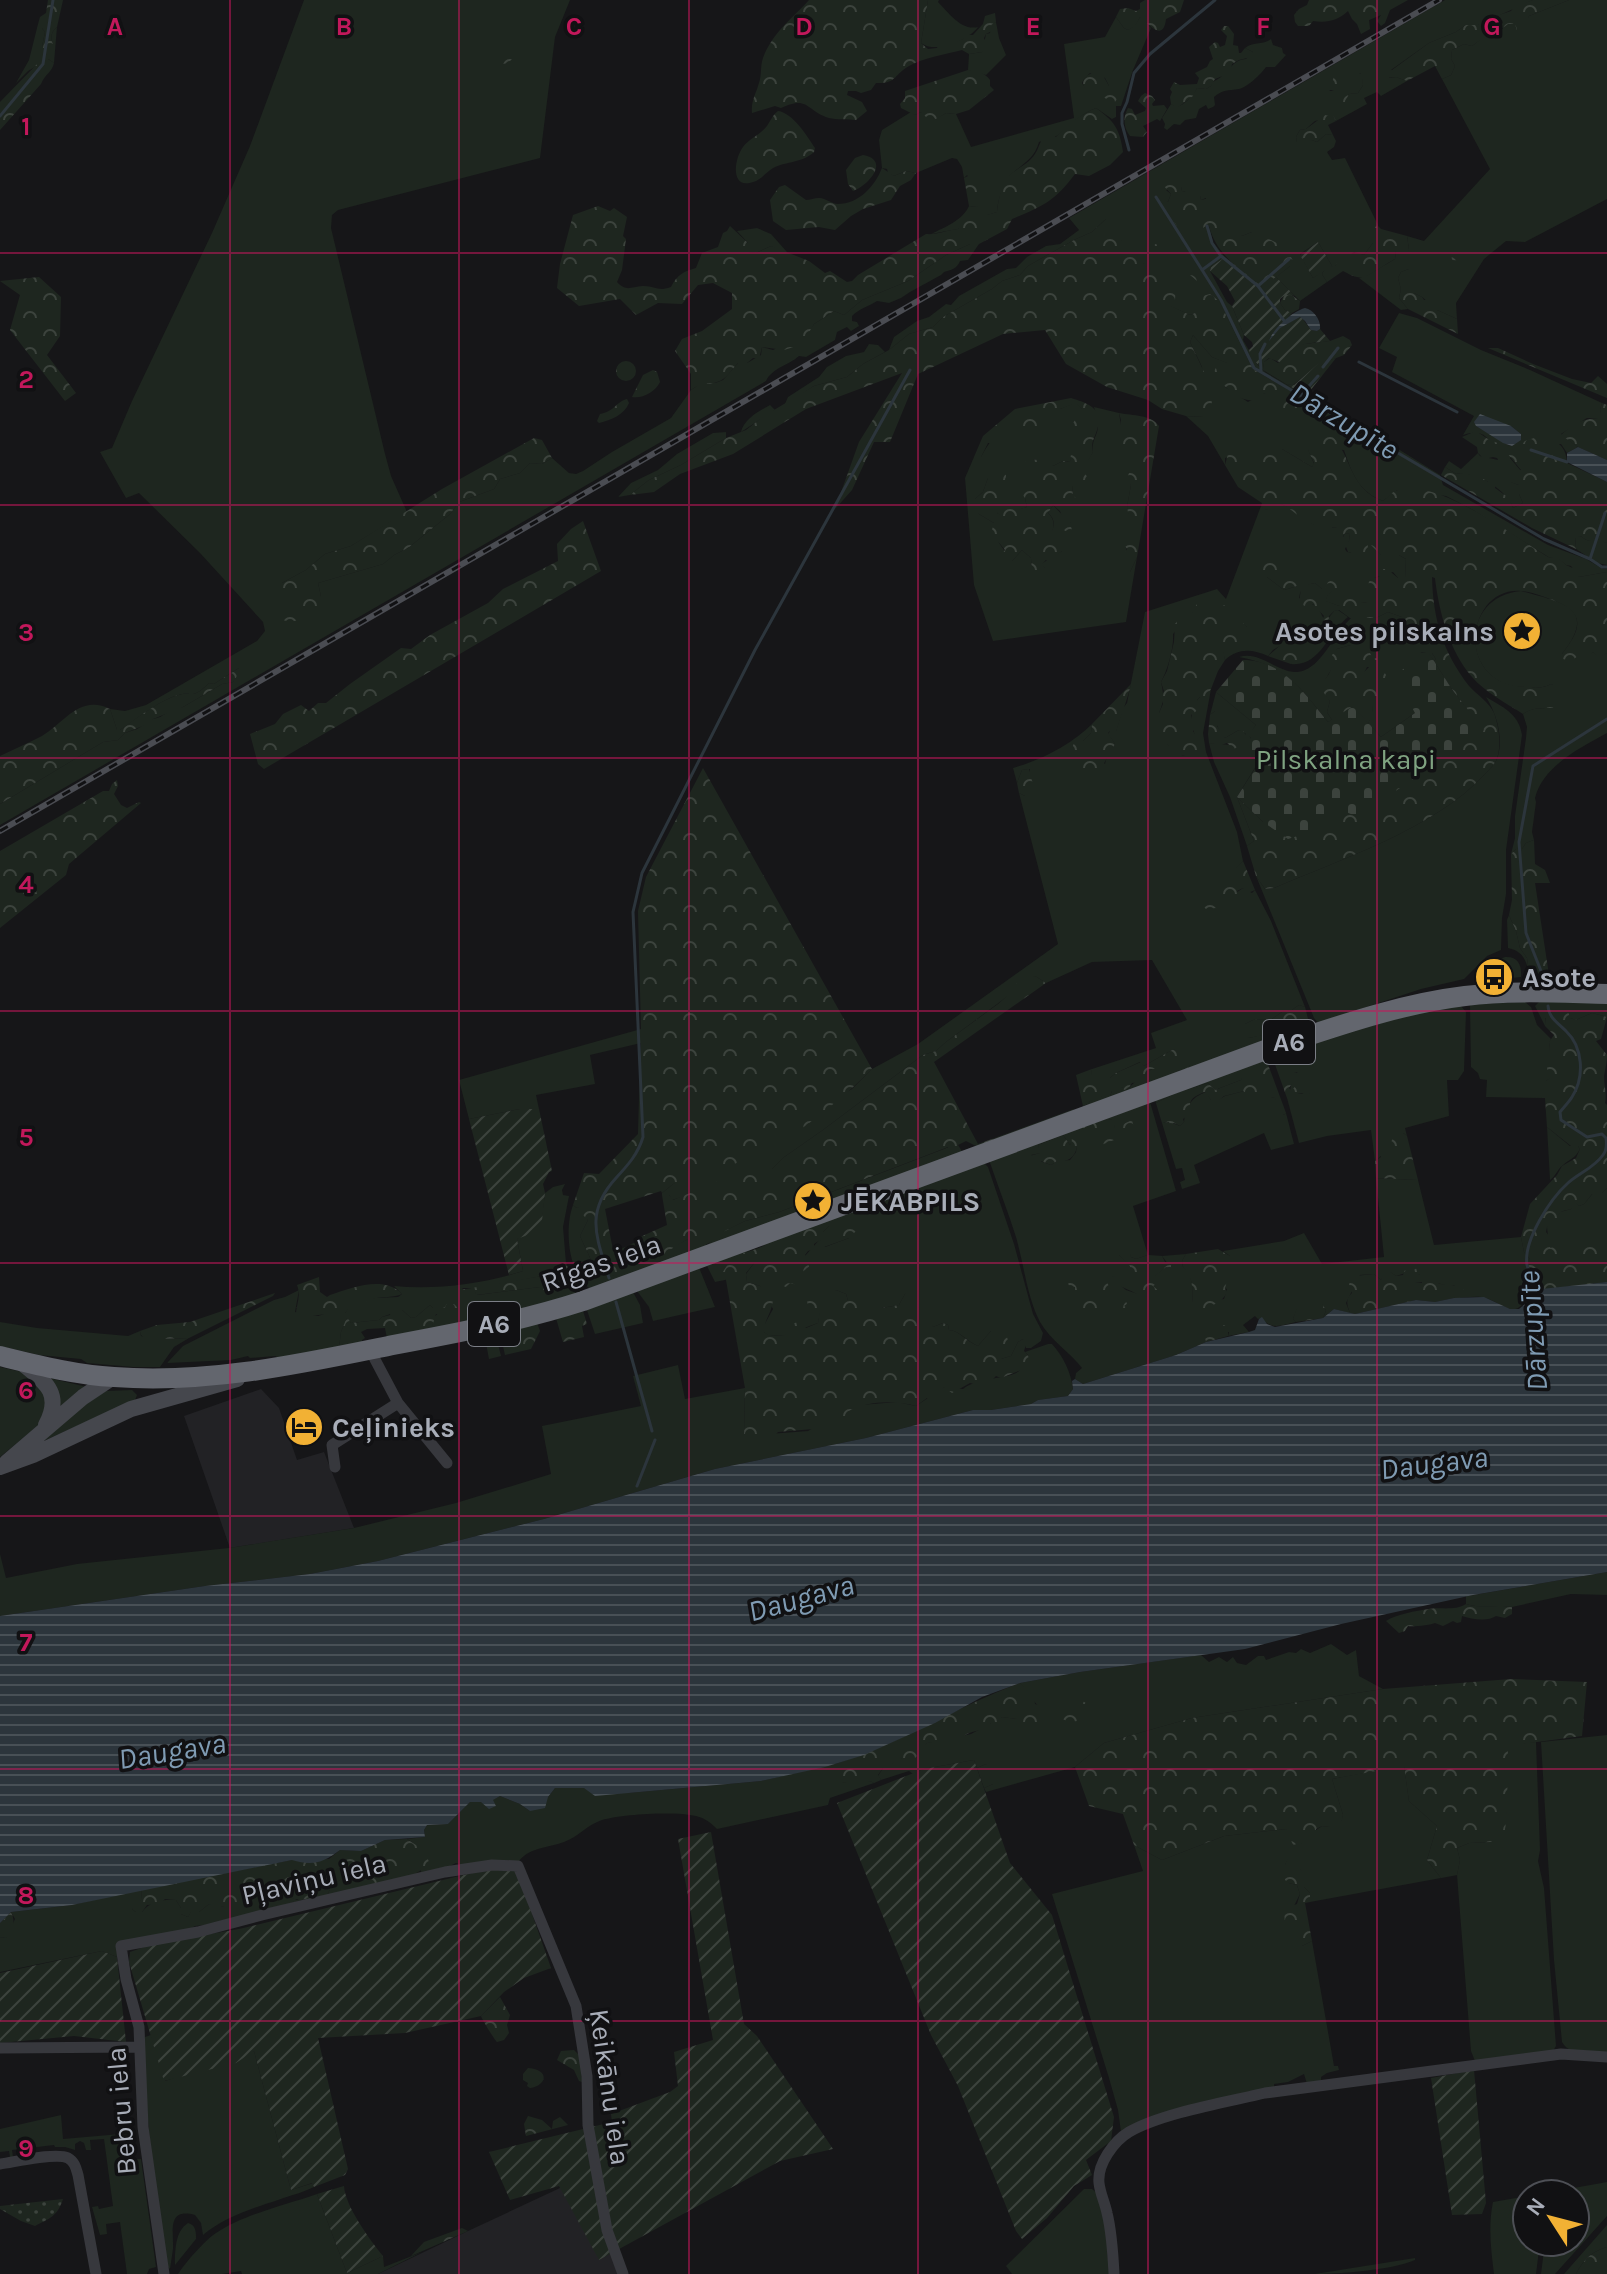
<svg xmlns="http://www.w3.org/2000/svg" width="1607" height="2274" viewBox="0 0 1607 2274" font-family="Karla,sans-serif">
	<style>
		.built { fill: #222225 }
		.grass { fill: #1e261f; fill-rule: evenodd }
		.forest { fill: url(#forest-crowns) }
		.cemetery { fill: url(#cemetery-stones) }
		.park { fill: url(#park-dots) }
		.garden { fill: url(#garden-furrows) }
		.water { fill: url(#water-rules) }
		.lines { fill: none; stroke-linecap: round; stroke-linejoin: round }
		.stream { stroke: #2c353c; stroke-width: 3 }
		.street { stroke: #37383d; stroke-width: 11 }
		.secondary { stroke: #45474d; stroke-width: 16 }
		.highway { stroke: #63666e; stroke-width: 20 }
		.rail-casing { stroke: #4a4c52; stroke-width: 6 }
		.rail { stroke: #111113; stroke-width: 3; stroke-dasharray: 9; stroke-linecap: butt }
		.grid { fill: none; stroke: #c2185b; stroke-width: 2; stroke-opacity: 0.55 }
		.labels { text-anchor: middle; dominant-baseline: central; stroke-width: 7; stroke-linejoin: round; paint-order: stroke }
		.shield { fill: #111113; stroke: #7b7e86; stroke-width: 2 }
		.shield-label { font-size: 26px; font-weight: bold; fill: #a8adb8 }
		.poi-label { font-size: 28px; font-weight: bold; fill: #a8adb8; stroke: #111113; text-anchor: start }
		.park-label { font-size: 28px; fill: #7fa381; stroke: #111113 }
		.street-label { font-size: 28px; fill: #a8adb8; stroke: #111113 }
		.water-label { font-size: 30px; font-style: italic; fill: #7f9bb3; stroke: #111113 }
		.grid-label { font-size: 26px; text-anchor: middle; font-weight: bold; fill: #c2185b; stroke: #111113; stroke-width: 7; stroke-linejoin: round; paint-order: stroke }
	</style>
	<defs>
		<pattern id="forest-crowns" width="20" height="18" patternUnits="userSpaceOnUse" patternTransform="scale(2)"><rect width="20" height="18" fill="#1e261f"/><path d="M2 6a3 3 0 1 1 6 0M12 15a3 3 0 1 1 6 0" fill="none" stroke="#3c433d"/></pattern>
		<pattern id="cemetery-stones" width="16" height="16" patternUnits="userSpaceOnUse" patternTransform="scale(2)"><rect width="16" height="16" fill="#1e261f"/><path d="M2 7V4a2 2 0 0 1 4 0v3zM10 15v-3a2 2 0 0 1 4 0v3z" fill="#3c433d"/></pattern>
		<pattern id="park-dots" width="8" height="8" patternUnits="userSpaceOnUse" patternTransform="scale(2)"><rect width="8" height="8" fill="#1e261f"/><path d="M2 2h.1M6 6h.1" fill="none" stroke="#3c433d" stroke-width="1.8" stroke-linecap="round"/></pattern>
		<pattern id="garden-furrows" width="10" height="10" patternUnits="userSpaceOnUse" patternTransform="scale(2)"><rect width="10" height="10" fill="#1e261f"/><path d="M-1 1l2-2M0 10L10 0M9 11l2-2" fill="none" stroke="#3c433d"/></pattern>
		<pattern id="water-rules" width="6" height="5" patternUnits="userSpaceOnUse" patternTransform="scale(2)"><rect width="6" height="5" fill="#2c353c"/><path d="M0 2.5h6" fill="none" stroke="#485056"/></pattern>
	</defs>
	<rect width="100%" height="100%" fill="#161618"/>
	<path class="built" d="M261,1389L279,1408L297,1460L324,1452L354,1528L230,1548L184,1416Z
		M590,2174L620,2274H378L468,2231Z"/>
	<path class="grass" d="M304,0H570L555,37L540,158L338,210L332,215L331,228L385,454L391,476L407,512L351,546L325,554L306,570L282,583L321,597L318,583L383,564L394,555L408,548L450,514L459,502L494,489L500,479L520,473L530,463L542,464L552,458L569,473L576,474L583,471L612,452L671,418L691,390L701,383H715L723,380L738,363H747L761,355L762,347L773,350L808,332L814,324L834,311L844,315L862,300L908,281L946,255L970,244H979L968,260L960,261C957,269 951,270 944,272L941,275L910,292L901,298L889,303L877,301C868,307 860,308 852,316V321L857,322L859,326L851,331L847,327L837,332L835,340L806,357L799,356C789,365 772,368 766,381L0,825V804L103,742L118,740L125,733L137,729L153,719L160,717L175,708L183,707L222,684L233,682L239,668L214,684L209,683C190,702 194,689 175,696C156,703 138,718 120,730H117L110,709L125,711L146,705L257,641L265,631L263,622L200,553L139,493L126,498L100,452L112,448L132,401L212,233L250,146Z
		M928,0H939L938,2C949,13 961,31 978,27C968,41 935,54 921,43Z
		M1445,0H1533L1478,25H1466L1456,32L1429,43L1391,70L1389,78L1396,77L1407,81L1381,96L1377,92L1364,98L1367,104L1336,121L1334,117L1315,121L1306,129L1300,130L1296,137L1297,142L1312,140L1317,142L1326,134L1333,135L1336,141L1334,147L1327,152L1332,160L1345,158L1378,225L1373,243L1364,255L1354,252L1335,266H1332L1318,242L1300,254L1313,278L1324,270L1322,274L1327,282L1300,301L1276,277L1290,266L1282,248L1252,232L1242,236L1206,206V198L1201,200L1200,196L1182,191L1181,187L1166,190L1171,194L1168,202L1157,197L1204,227L1209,226L1213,242L1225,257L1211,267L1210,271L1227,302L1232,306L1244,335L1243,340L1257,364L1265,372L1306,396L1308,393L1440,475L1443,485L1548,545L1586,559L1603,569H1607V572L1579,577L1571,566L1566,565L1556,557L1550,558L1473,510L1446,496L1397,490L1383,501C1359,492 1352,474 1344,450L1308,449L1314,464L1312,467L1282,449L1225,458V465L1208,436L1186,416L1204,417L1202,367L1190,342L1193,335L1212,357L1228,363L1225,387L1248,402L1264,393L1279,398L1304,399L1253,369L1219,302L1210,294L1196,308L1195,313L1190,315L1170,306L1155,272L1143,263L1121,240L1106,219L1092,232L1074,240L1028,266L1020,275L1002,281L992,289L943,317L933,327L909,334L889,350L894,337L917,321L929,317L946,304L951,305L959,296L1007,269L1016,268L1027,257L1046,246L1060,244L1079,230L1069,218ZM1361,73L1363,85L1358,93L1349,94L1346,99L1329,90H1334V86Z
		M1569,0H1607V199L1525,242L1506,241L1484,259L1456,303L1457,319L1437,310L1422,297L1414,293L1409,269L1401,272L1398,278L1401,289L1399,298L1408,309L1401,310L1359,278C1369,276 1384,265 1395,259L1396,251L1409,250L1407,236L1424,241L1490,169L1442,79L1451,75L1455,66L1451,59L1452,50L1464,44L1472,46L1486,35L1501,30L1507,24L1527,20L1529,16Z
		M1116,17L1124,28L1128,30L1135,25L1140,17L1143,18L1151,28L1133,70L1121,106H1116V117L1112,119L1096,108C1081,114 1070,125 1058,135C1053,139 1045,140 1039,142C1035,157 1026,162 1015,171C1004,179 998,199 997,212L963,223L958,229L931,234C945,227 962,221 969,206L977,207L979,194L967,175L964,178L962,167L957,159L952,158L916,173L906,171L894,176L888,173L887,169L882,168L879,140L882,130L911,112L915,115L921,112L935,119L946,113L956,114L971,147L1074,118L1064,44L1105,37ZM1090,73L1105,78L1109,86L1090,96L1082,83L1084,79Z
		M996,22L999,38L1006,55L986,75L968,70L969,54L982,52L986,34L990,33L991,24Z
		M57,27L54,63L48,59L28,71L16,83L29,60L37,28H42L45,32L42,47L53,44C50,37 51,32 57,27Z
		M1271,39L1273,45L1282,48L1283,53L1286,55L1275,67H1266C1262,73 1248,87 1239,89C1228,91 1223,89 1214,97L1215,105L1213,107L1208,109L1206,105L1199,109L1196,118L1185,120L1180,125L1174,124L1167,130L1164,128L1165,124L1162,118L1171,104L1177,107C1185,104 1193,96 1197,88L1206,89L1211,86L1212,83C1215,80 1219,79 1222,76C1231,69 1233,60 1246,59L1253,52L1245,48C1254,41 1264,45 1271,39Z
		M757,228L771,234L787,252H782L771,246L756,253L748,252V243L737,231Z
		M1399,313L1417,318L1481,350L1530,370L1602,403L1600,410L1603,418H1587L1561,434L1578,447L1567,453L1561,444C1541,445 1523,441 1510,458L1521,471L1511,482L1519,485V494L1523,503L1513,508C1506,489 1477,472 1456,474L1445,467L1449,461L1461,469L1478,453L1480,456L1498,460C1491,441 1486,427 1463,435L1474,416L1392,372L1397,357L1379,348ZM1476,426H1511L1521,434L1512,446L1508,445Z
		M869,344L878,345L885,352L863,364L847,377L814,386L784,406L788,397L819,377L827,367L846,356L864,352Z
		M1076,402L1083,410L1070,462L1063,461L1053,466L1034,459L1025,498L1027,507L1001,516L996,512L997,506L988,478L983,492L975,499L979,514L994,523L999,543L1012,561L1022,550L1031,558V565L1045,568L1041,564L1062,551L1063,544L1051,533C1055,525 1055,519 1048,513L1053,505L1070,523L1074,510L1072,485L1093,452C1091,441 1097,437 1098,427C1098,420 1096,414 1094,407L1119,413L1131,485L1127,507L1130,518L1123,530L1130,572L1137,557L1126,622L993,641L974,585L965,478L974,457H981C987,446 995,433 1007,426C1024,417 1032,428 1049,409H1060Z
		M770,405L775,410L741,432C744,419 759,411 770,405Z
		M726,432V438L681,465L649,480L630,495L618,497L631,483L658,470L677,454L713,433Z
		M1281,504C1306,513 1305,530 1338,527L1343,537L1345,533L1350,534L1349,541L1345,549L1347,552L1366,554L1368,544L1371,543L1381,555H1399L1406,559L1405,578H1398L1393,572L1371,579L1368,585L1369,602L1339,606L1325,601L1328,594L1333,590L1322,589L1315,583C1305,585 1301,587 1299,598L1318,607L1328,628L1327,620L1334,611L1338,610L1348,617C1328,633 1320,667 1291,664L1294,661L1280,646L1273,650L1268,656C1252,649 1238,648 1225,660L1222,648L1247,627L1221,608L1192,613L1173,634C1174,648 1168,669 1161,682C1164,694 1164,702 1159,713L1168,745L1183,756L1199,754C1197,736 1183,712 1200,697C1203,694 1208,692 1211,689L1203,733L1206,752L1237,832L1243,861L1236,869L1227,899L1243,888L1252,893L1255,890L1271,921L1305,1007L1299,1005L1292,1010L1282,1012L1272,1019L1253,1020L1245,1024L1248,1038L1285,1030L1308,1019V1026L1079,1109L1088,1104L1090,1101L1102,1096H1110L1112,1091L1122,1087L1125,1090L1128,1089C1131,1085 1149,1070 1154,1068C1162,1066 1174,1071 1182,1071L1190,1065L1194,1055L1189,1048L1172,1050L1144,1066L1140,1062L1116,1073L1110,1078L1090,1081L1092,1069L1156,1048L1151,1033L1187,1020L1152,960L1092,962L1046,983L1035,976L946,1042L936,1051L923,1055L823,1130L783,1158L772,1169L672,1200L669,1195H662V1193L673,1184L852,1089L872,1069L918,1044L1058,944L1019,793L1025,796L1030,769L1022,770L1017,783L1013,768C1041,760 1071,745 1092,724L1091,733L1083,741L1105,764L1107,755L1115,744L1108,734L1110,731H1116L1123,708L1127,703L1145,612L1217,589L1226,599L1261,506L1265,510ZM1274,562H1279L1294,573L1297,586L1284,590L1267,577L1268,571Z
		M1581,536C1586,541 1591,542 1598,539L1607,543V565L1597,563L1576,549L1575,537Z
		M1521,591C1559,602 1600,606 1562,654L1588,655L1593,652L1599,657L1607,653V733C1580,748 1543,766 1535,798L1536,802L1532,832L1534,840L1526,843L1522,849H1516L1511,854L1515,838V816L1526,738L1527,727L1523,714C1531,707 1545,708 1556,708L1553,685L1551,684C1542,689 1536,687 1526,687C1462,688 1456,597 1521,591Z
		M1388,612L1402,617L1403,641L1422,653H1432L1436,659L1434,661L1429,654L1415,713L1381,737L1368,723C1377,709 1370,691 1367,675L1363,673L1378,658L1373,660L1351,645L1337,649C1335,655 1334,664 1331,670C1322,686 1319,684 1330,701L1327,712L1332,720L1328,722C1299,686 1286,666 1239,657C1263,649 1282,680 1305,670C1323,663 1335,633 1351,618H1376Z
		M1216,692L1256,725L1249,735L1261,758L1237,797L1254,841L1247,846L1230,797L1214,762L1209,743L1231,745L1246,734L1239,730L1225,738C1217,730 1216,722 1215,711L1210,715Z
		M1486,697C1502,707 1519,713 1522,735L1506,850V894L1502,918L1501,950L1487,956L1464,979L1421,989L1318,1023L1314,1018L1256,876L1265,889L1274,888C1341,859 1434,829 1484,775C1488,771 1493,766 1496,761C1505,742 1497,714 1486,697Z
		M1509,915L1516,931L1520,948L1527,958L1529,973C1526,959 1522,951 1508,948L1507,920Z
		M1505,957C1518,956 1522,965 1521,977L1502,979L1501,975H1488L1487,979L1480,978L1478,975L1489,964Z
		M1540,1001L1607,1003V1017L1592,1013L1576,1020L1570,1018H1545V1026L1535,1006Z
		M1525,1002L1531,1007L1537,1025L1551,1039L1549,1043C1551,1057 1546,1063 1551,1078L1546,1081L1545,1098L1486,1097L1487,1080L1480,1079L1478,1073L1471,1067L1470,1006L1472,1004Z
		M1460,1005L1466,1012L1464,1071L1458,1080H1447L1449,1116L1405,1128L1407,1136L1403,1133C1394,1140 1383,1156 1375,1161L1371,1130L1327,1136L1299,1143L1287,1098H1295L1296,1094L1310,1093L1290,1091L1293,1072L1297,1073L1303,1056L1300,1060L1287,1065L1279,1061L1278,1054L1383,1021Z
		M641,1029V1043L590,1055L595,1084L536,1095L539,1109H520L469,1119L459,1080Z
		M1257,1061L1241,1080L1215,1090L1208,1083L1176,1093L1156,1103L1155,1100Z
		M1244,1091L1275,1098L1284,1115L1286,1113L1294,1144L1271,1150L1264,1133L1194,1165L1200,1183L1182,1189L1180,1182L1185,1180L1182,1168L1176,1169L1162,1123L1170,1122L1180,1126L1184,1122C1185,1108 1191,1097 1206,1092L1213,1103L1225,1096Z
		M1150,1102L1176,1191L1133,1206L1148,1255L1136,1259L1131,1257L1129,1251L1119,1255L1131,1266L1130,1276L1111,1277L1126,1290L1138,1294L1153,1285L1154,1276L1166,1267L1171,1268L1162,1256L1186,1254L1182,1261C1184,1272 1181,1262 1188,1272C1193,1280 1193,1293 1192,1303L1224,1299L1227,1289L1224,1288L1221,1267L1230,1256L1223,1251L1284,1241L1304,1233L1322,1264L1384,1257L1376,1178L1418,1180L1434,1245L1521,1237L1524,1252L1530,1259L1529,1265L1538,1290H1532C1514,1321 1512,1308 1486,1298C1477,1295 1464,1298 1454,1298L1457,1294L1456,1287L1454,1285C1446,1287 1440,1283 1432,1282C1426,1281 1421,1283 1415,1282V1276L1420,1274L1412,1271L1396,1276L1390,1272L1384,1274L1381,1280L1374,1274L1360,1275L1346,1303L1350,1313L1334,1309L1323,1318L1326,1310L1319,1301L1298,1307L1293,1319L1296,1322C1283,1325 1271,1331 1262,1318L1258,1319L1255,1316L1243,1325L1249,1332L1228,1336L1229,1332L1204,1331L1206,1342L1176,1355L1083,1384L1075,1379L1076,1373L1082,1368C1070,1352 1051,1341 1040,1322C1027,1297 1024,1265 1016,1237C1008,1212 998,1186 989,1160L1082,1124L1070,1145L1063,1135L1038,1145L1041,1153L1031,1155L1040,1161L1051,1165L1057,1161L1070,1160L1076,1152L1077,1144L1122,1126L1115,1129L1112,1119L1096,1123Z
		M1547,1127L1570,1146H1578L1580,1149C1575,1159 1569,1159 1562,1166C1557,1170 1556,1176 1550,1180Z
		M949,1147L951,1157L592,1290C568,1276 564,1229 573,1205L577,1208L583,1205L588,1220L580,1236L592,1262L590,1266L598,1277L612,1276L656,1259L659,1254L690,1238L707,1245L722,1232L745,1221L779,1212Z
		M983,1162L988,1167L1014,1244L1033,1314L1043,1333L1041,1341L1031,1348H1026L1023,1339L1018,1342L1011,1356L1001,1359L991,1331L978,1346C968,1342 960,1331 949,1330L948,1325L943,1323L933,1327L918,1307L915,1293L905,1294L899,1305L882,1308L862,1302L848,1301L846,1294L836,1290L821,1308L818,1323L785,1335L769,1336L764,1332L763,1327L773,1309L760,1286L747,1282L746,1274L754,1263L798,1274L805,1256L820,1239L825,1247L849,1238L850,1227L848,1225L829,1226L822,1233V1222Z
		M565,1184L562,1190L563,1195L569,1196L563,1227L566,1263L542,1276L478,1288H462L466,1292H475L477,1295L540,1287L561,1280L569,1283L573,1281L576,1291L574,1295L535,1308L431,1330L434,1317L444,1308H433L430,1305L416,1317L411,1318L402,1310L382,1317L379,1320L351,1323L347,1318L341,1332L339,1348L278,1359L276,1356L250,1358L248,1356L231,1360L167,1363L183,1346L274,1300L285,1297L299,1290L295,1312L318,1316L327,1313H345L351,1303L375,1298L398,1297L402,1294L394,1286C436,1290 483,1284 523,1271L517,1239L541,1223L545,1193L553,1187Z
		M1607,1188V1244L1580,1242L1565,1249L1549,1248L1547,1227L1560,1212L1571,1209L1573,1203L1576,1202L1579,1206L1584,1204L1593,1193H1602Z
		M803,1225L796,1234L783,1244L759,1246L743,1254L725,1280L715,1282L707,1266Z
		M698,1265L715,1307L653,1321L649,1307L637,1291Z
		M633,1292L640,1305L643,1323L595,1334L587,1310Z
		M0,1322L37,1328L128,1336L140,1331L141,1336L162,1339L189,1338L174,1347L160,1367H133L87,1363L81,1359L39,1355L0,1346Z
		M1048,1344H1052C1063,1356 1071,1372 1073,1389L1068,1396L1038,1400L1031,1404L991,1410H973L866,1438L715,1469L544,1519L378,1561L310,1574L205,1586L0,1616V1554L6,1578L77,1564L229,1548L354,1528L456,1503L551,1474L542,1426L641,1406L633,1376L678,1365L685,1399L745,1388L744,1436L808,1431L826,1420L860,1405L897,1402L916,1406L944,1387L963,1389C979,1376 1008,1380 1019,1371C1023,1367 1026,1360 1028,1355L1025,1352Z
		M0,1367L27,1373L46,1389L45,1420L0,1457Z
		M49,1378L87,1387L57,1411Z
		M132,1390L137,1395L135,1400L37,1444L81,1405L106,1391Z
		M1607,1572V1595L1571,1594L1512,1607C1497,1604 1482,1609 1466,1604V1596L1474,1595Z
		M1331,1644L1347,1655L1356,1650L1359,1676L1383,1689L1192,1718L1104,1743L1075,1767L986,1792L984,1788L993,1784L986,1764L977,1768L974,1760L924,1769L913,1774L909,1771L881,1780L878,1776L883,1768L923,1747L927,1743L971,1734L1002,1717L1018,1719L1041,1710L1020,1683L1080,1672L1201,1655L1209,1662L1219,1657L1227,1662L1233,1657L1237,1663L1246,1665L1258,1656H1264L1266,1660L1289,1652L1296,1653L1301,1649L1310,1653Z
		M1607,1735V2055C1592,2053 1570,2057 1562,2042L1554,1960L1541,1742Z
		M1536,1742L1540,1850L1538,1861L1544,1888L1556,2046L1553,2051L1475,2061L1471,2051L1457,1875L1460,1860L1457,1848L1469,1843L1491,1842L1507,1812V1745Z
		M838,1763V1768L842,1782L853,1783L870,1781L874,1783L830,1798L828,1805L717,1829C711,1823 705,1818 696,1816C675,1811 623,1814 602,1820C587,1825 578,1837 564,1842C548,1848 530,1847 519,1861L467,1867L456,1863L442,1870L403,1879L410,1874L421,1872C420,1854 424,1849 407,1839L425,1837L424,1830L427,1825L448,1824L470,1802H481L496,1806L492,1800L500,1796L520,1804L530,1811L548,1797L555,1788H584L628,1793L761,1781Z
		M1404,1765L1409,1801L1437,1826L1427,1860L1441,1878L1310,1902V1893L1304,1887L1301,1870L1289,1857L1285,1865L1289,1883L1297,1885L1300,1894L1294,1906L1302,1946L1312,1941L1334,2066H1338L1339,2070L1327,2073L1321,2077V2081L1307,2084L1304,2074L1288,2082L1274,2084V2088L1121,2132L1118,2110L1109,2078L1052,1894L1143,1871L1134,1845L1162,1860L1224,1836L1286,1829L1301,1843L1316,1846V1830L1322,1826L1339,1828L1343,1815L1332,1779Z
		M342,1877L350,1879L363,1877L378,1884L327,1897L331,1885L340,1880Z
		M259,1888L273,1895H286L297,1900L304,1897L309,1898L218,1924L195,1926L185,1932L119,1943L117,1957L102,1951L0,1972V1937L6,1938L15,1919L11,1912L72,1905L142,1889L141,1900L132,1909L136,1912H142C150,1901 164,1899 176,1900L181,1908V1914L188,1917L191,1911L199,1912L209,1904L227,1907L241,1903L248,1894Z
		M151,2035L165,2081L254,2051L291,2190L313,2183L314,2187C302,2193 291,2195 278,2200C253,2208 223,2218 203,2235L201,2223L195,2215C166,2207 174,2233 173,2249C172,2256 171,2262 170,2269L168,2267C156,2191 143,2114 145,2037Z
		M61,2115L63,2139L132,2133L134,2159H141L156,2267L149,2269L147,2274H127L120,2222L106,2224L107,2234L100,2235L92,2207L98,2206L99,2209L113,2206L104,2139L90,2140L91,2150H86L84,2143L80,2141L75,2144V2150L65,2147H55L54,2145L12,2150L13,2157H10L9,2151L0,2152V2129Z
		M1607,2182V2216L1555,2274H1541L1545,2242H1575V2194L1546,2193Z
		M1084,2189H1092L1097,2193L1106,2229L1109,2274H1012L1006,2266Z
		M317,2194L347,2273L383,2256L384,2267L422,2252L378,2274H242L241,2271L222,2274H178C186,2262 205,2240 216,2233C244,2214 286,2205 317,2194Z
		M1527,2196V2242H1540L1536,2274H1494C1491,2250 1488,2226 1493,2202Z
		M188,2223C196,2225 196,2232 196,2239L175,2265C175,2251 175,2231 188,2223Z
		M1607,2225V2247C1591,2252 1584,2259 1576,2274H1564Z
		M1415,2258V2260C1392,2270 1340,2274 1315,2274Z"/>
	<path class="forest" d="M48,0H63L57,27C51,32 50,37 53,44L49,50H44L42,47L45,32L42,28H37L40,17L46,13Z
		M809,0H928L921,43L928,49L937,48L942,39H950L953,43L963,39L968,35H973L983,24L985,16L995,13L996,22L991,25L994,30L986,34L984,38L988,48L982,52L969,54L962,50C947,54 922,58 909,66C894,74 897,84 876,83L871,90L861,93L856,91H848L847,95L862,102L867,111L856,120C848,119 837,120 829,118C806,111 809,95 781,108L775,106L752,113C751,100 756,94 759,83C762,75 760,67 763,58C773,32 791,20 809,0Z
		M1145,0H1184L1180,12L1166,19C1163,44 1147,22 1140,17L1135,26L1128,30L1124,28L1116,17L1120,9L1128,8L1136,11L1140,9V3Z
		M1309,0H1408L1390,10L1385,23L1381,26L1377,21L1381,15L1369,20L1370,29L1361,34L1357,24L1352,19L1348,11C1337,21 1327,23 1313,21L1309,26H1298L1295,22L1294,15L1299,9L1307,5Z
		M1533,0H1569L1529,16L1528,20L1536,21L1538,24C1534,35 1529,35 1518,34L1515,24H1508C1497,33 1483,37 1472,46L1464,44L1452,50L1451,59L1455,66L1451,75L1442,79L1435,66L1407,81L1396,77L1385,78L1382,74L1384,71L1392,70L1429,43L1456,32L1466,25H1478L1484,20L1511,11L1514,7Z
		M1224,26H1228L1234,34L1233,45L1238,46L1239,53H1241L1245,48L1253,52L1251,57L1239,60L1232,64L1230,73L1215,79L1211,86L1206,89L1197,88L1193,96L1177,108L1171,104L1170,97L1172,92L1170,89L1174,82L1180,85L1197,84L1199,78L1195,73L1207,67L1210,61L1213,59L1209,47L1215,42L1218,43L1220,47L1225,45L1227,36L1221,30Z
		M500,41H509L515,46L514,57L508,63L503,64L498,60L497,48Z
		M42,59H48L54,63C52,72 45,74 41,84L0,130V102Z
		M1349,69L1358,74L1362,73L1363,85L1358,93L1349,94L1343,106L1339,107L1335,102L1327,100L1325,93L1334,90L1332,82L1335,74Z
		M968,70C976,70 985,73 990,80V86L994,90L969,110L956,114L946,113L936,119L926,117L921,112L915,115L901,108L900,104L905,98V91Z
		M1096,71L1101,72L1109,86L1117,87L1120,92L1118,98L1114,103L1103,97L1097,100L1091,99C1082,85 1077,79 1096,71Z
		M1145,93L1152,96L1155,100L1152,104L1153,106L1164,105L1167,109L1160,121L1157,119L1143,126L1147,132L1143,137L1130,136C1123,127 1123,117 1128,108L1132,109L1135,115L1145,111L1146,108L1138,101L1141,96Z
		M1096,108C1114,121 1120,129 1123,152L1110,165L1089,176L1075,174C1055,201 1043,206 1012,219L1007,229L979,244H970L946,255L908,281L862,300L844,315L834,311L814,324L805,339L797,346L784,350L762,347L759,359L753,358L747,363H738C732,369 726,380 717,382C706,386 703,381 691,390V374L675,351L682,339L702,331L732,309V293L713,283L698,285L682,304L658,303L636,315L620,299L579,306L557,288L560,264L573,215L598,206L610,211L614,208L627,217L623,236L626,239L622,270L617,282C626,292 631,287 643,286C656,286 657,292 671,287C678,274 683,272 696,268L702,253L718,247L723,233L727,231L730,226L748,243V252L756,253L771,246L809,261L825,273L830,271L847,282L852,281L858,275L926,234C937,235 947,230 958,229L965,215L970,216C977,212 980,211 987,215L997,212C999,197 1002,179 1015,171C1022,166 1030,162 1035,154C1039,148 1039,143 1044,137H1056C1067,125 1081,114 1096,108Z
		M778,111C793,113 807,136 815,148L814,152C802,163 787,161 773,168C766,172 761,180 753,182C730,190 734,159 743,147C749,139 760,135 767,126C771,120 772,116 778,111Z
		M1325,115L1334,117L1336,121L1328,125L1333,135L1326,134L1317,142L1312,140L1303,145L1297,142L1296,137L1300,130L1306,129Z
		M863,155C891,160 868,186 853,191L848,184L846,170L855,158Z
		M882,168L894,176L906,171L916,173L911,180L900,186L891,200L863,209L851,216L835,230L819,227L786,230L773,221L770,200L779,187L785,185L806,200C810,200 815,198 819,198C826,198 831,204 838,204C859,204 875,186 882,168Z
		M972,174L976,175L981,189L979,194L984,201L977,207L969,206L964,178Z
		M1172,176L1181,179L1185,183L1181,187L1182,191L1186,192L1196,187L1201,189L1203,192L1200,196L1201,200L1209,198L1207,206L1216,213L1221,211L1227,214L1229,223L1237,227L1242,236L1252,232H1260L1263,237C1274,240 1289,250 1293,261L1290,266L1263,288C1240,269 1217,256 1209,226L1204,227L1200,232L1177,226L1156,197H1161L1168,202L1171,194L1163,185L1167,180Z
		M1116,216L1123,223L1121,240L1144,247L1143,263L1154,267L1155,272L1161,273L1176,285L1175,300L1171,306L1190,315L1195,313V298L1210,294L1219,301L1253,369L1304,399L1303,407L1297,409H1285L1281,406L1279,398H1272L1264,393L1258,400C1238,403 1225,387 1213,373L1217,366L1226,368L1227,363L1212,357L1193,335L1190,342L1211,387L1212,406L1204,417L1186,416L1162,409L1148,400L1107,387L1066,364L1045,330L1003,334L918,374L890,442H874L852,490L835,509L859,442L902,373L806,409L733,454L680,474L654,492L630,495L649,480L681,465L726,438L746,430L764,416L814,386L847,377L863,364L889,350L909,334L933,327L943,317L992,289L1002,281L1020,275L1028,266L1074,240L1092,232L1106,219Z
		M1377,225L1381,229L1407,236L1409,250L1404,253L1396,251L1395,259C1387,263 1369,276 1364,277C1357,279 1349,274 1343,271L1327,282L1322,274C1325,268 1329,266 1335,266C1343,256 1351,251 1364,255L1373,243L1372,231Z
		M1168,235L1175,237V241L1167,245L1161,258L1156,261V257L1151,255L1150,252L1155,244L1162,245L1164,236Z
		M1455,242L1470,251L1471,258L1468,261L1452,260L1451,253Z
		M1181,256H1190L1192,258L1191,265L1199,271L1200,277H1203L1202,281H1197L1182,268Z
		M1409,269L1414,270L1421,281L1422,288L1419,291L1415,290L1414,293L1422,297L1424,300H1430L1437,306V310L1457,319L1458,334L1408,309L1399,298L1401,289L1398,278L1401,272Z
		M39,277L61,297L60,336L47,355L76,393L65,401L10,330L20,295L0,281Z
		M1290,294L1300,301L1299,309L1292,313L1285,310L1280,303L1284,295Z
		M1343,336L1350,340L1352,345L1344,355L1318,365L1293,385L1286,384L1263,370L1264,362L1270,358L1278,363L1296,345L1330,341Z
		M1488,348H1498L1533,364L1572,379L1591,383L1598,376L1607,384V398Z
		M616 371a10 10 0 1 1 20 0a10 10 0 1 1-20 0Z
		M653,370L657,372L660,382C655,392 642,399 632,397L643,375Z
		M1071,398C1090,404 1105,409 1096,433C1093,441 1091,443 1093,452L1083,470L1089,480L1084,490L1072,486L1073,495L1078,501L1074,510L1076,515L1070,523L1072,530L1065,531L1062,527L1064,521L1060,511L1053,505L1048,513C1055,520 1054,525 1052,533L1073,550L1068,556L1062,551L1058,554V563L1054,565L1046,560L1042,564L1045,568H1054L1058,573L1055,578L1040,579L1032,575L1031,558L1022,550L1012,561L1016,566V571L1011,574L1005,572L1002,567L1007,560L1002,554L1005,550L991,533L994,523L979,514L973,507L975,499L983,492L988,478L985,474L995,467L1006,475L1005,498L997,506V513L1001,515L1002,509L1011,502L1020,509L1027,507L1025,498L1017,487L1018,478L1022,473V464L1029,459L1049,461L1053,466L1063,461L1070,462L1071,454L1066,449L1068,431L1082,409L1076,403L1060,409L1050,410L1047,417L1041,419L1040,426L1031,432L1022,433L1007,427L1005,429L1007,435L1001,443H988L981,457H974L983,436L1015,409Z
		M627,399L629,403C624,415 611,420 599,423L597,421L600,414C614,412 617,401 627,399Z
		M1602,403L1607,405V460L1578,447L1561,435C1575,423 1583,418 1602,418L1600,410Z
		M1119,413C1133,416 1150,414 1159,426L1137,557L1130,572L1124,575L1121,559L1127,549L1121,540L1123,530L1120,525L1129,518L1127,507L1131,485L1127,478L1129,473L1118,457L1121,420Z
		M1320,426C1354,446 1344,487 1383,501C1388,497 1393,491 1398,490C1437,477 1516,538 1550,558L1556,556L1566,565L1577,570L1579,577L1607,572V653L1599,658L1593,652L1581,663L1578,656L1571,661L1563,659L1562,654C1576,636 1588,617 1562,604C1550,599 1533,592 1521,591C1466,586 1452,687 1528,687C1537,687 1542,689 1551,684L1553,685L1559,683L1562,688L1559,692L1563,700L1556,708C1545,708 1532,707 1523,714C1506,703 1485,692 1472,677C1449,650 1439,612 1435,578L1432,577C1433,620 1443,652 1469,686C1477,695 1489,702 1494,713C1499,727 1502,747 1496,761C1493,766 1488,771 1484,775C1434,829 1341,859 1274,888L1265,889L1256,876L1247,846L1254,841L1237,797L1263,822L1339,809L1483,730L1453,691L1434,661L1436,659L1432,653C1402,653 1403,643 1402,617L1388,612L1376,618H1350L1339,610L1334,611L1329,616L1328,628L1325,631L1320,625L1324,616L1313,604L1307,607L1299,603L1301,589L1305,585L1315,583L1322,589H1325L1328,582L1335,579L1339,581L1340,589C1332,590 1327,593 1326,601L1339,606L1342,604V597L1353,594L1361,603L1368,602V584L1371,578L1379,577L1383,569H1387L1398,578H1405L1406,559L1399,555H1381L1370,544L1368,545L1367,558L1362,560L1350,552H1348L1345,544L1349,541L1350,534L1345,533L1342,538L1337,527H1332V533L1327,534C1319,525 1312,525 1304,520C1296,515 1291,508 1281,504L1274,509L1264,510L1261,506L1262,503L1238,487L1225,465L1228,454L1273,446L1282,449L1312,467L1314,463L1308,450L1310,431Z
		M1476,431L1491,441L1503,444L1506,452L1501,459L1493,457L1484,459L1478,453L1477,447L1462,437Z
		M1537,437C1554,439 1566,443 1567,463L1607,482V543L1598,540C1591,542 1586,541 1581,536L1575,538L1576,549L1532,528L1441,475L1445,467L1456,474C1468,473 1479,475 1488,482L1494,481L1496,483L1495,488L1509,498L1513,508L1523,503L1519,494V485L1510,482L1516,471L1521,470L1507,453L1515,451L1525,441Z
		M534,438L542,440L552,458L542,464L530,463L520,473L500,479L494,489L459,502L450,514L408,548L394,555L383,564L318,583L321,597V609C302,620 292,627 272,615L280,602L275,595L282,583L306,570L325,554L351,546L442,489Z
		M583,521L601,571L264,769L258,764L250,734L275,724L283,714L301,705L309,711L318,703H326L350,684L401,648L411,649L430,635L488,603L503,589L558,561L557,544L571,529Z
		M1262,556H1269L1274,562L1283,560L1289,563L1292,571L1301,572L1297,586L1284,590L1267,577V571H1261L1258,563Z
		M1211,600L1221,608L1224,605L1247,627V636C1239,641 1232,646 1223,648L1225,660L1218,671L1211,689L1204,699L1200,697L1197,700L1199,709L1191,715L1192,719H1199V725L1193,731C1197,739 1202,744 1206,752L1201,756C1195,755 1186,757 1180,755C1167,751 1165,736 1157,727L1159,713L1163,704L1161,697L1164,691L1161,682L1167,671L1174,642L1175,624L1183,613H1192L1198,602Z
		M1356,638H1361L1367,646L1364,651L1370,653L1373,659L1379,657L1375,667H1367L1364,673L1367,674L1373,672H1384C1388,677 1389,680 1386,686L1390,689L1391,695L1380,704H1373L1372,717L1368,723L1353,707L1332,720L1327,712L1330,701C1313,681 1327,683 1331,669C1332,665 1331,660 1332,655L1337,649L1351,645Z
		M1283,643L1295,650L1302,658L1291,664L1268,656Z
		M239,668H244L246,670L243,674L237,676L233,682L222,684L183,707L153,719L150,723L125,733L118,740L103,742L0,804V756C14,749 29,743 42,736C65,722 80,694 110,709L117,730H120C137,718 156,703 175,696C194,689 190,702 209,683L214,684Z
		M1131,684C1127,701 1121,715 1116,732L1110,731L1108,733L1115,744L1099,772L1086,775L1079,773L1068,758L1074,743L1083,741L1091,733L1092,724Z
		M1215,711L1223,715V720L1217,726L1225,738L1239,730L1243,731L1248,738L1246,742L1234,749L1227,743L1221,745L1209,743L1208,734L1210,715Z
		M703,768L872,1069C842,1099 795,1138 756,1155C730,1167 701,1175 673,1184L662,1193L661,1191L605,1209L613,1250L620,1247L623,1248L638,1241L640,1237L667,1225L662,1195H669L673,1200L755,1166L772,1169L783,1158L823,1130L923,1055L936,1051L946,1042L998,1004L1013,991L1014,985L1035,976L1046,983L934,1062L978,1144L1074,1109L1072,1112L978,1147L966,1141L958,1145L963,1153L951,1157L948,1147L779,1212L745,1221L723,1232L720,1237L688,1254L684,1250L688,1239C663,1253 642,1272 612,1276L613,1283L599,1288L595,1283L598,1277L582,1279L578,1272L592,1262L580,1236L588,1220L583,1215V1206L577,1208L573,1205L584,1173L599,1174L638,1134L641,1029L638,911L646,877Z
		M1029,769L1035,792L1030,796H1025L1019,793L1017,783L1022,770Z
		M117,780L118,786L114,794L121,805L127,808L139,802L141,803L69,864L66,875L0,928V851L103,791H109L112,784Z
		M1534,840L1535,864L1545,870L1550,883H1535L1549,975L1542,977L1538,974L1531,976L1529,973L1527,958L1520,948L1516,931L1509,915L1512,900L1511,854L1516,849H1522L1526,843Z
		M1243,861L1255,890L1248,893L1243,888L1237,891L1239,894L1233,901L1227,900L1228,902L1221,909L1215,908L1207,910L1202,905L1206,897L1205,892C1212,884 1218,880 1228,881L1232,872Z
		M1299,1005L1305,1007L1308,1019L1297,1024L1292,1029L1285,1030L1282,1034L1274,1037L1270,1034L1248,1038L1240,1035L1245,1024L1253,1020L1272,1019L1282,1012L1292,1010Z
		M1563,1007L1568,1011L1570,1018L1576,1020L1592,1013L1607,1017L1601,1039L1596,1041L1607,1055C1607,1063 1605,1069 1604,1076C1604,1086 1607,1093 1605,1103L1607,1105V1188L1602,1193L1592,1194L1584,1204L1579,1206L1576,1203L1571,1209C1563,1211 1557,1211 1557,1221L1547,1227L1546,1232L1553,1241L1550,1248L1557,1246L1565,1248L1572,1241L1580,1242L1586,1236L1597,1238L1607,1244V1282L1538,1290L1528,1264L1530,1259L1524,1252L1521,1237L1530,1204L1557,1175L1562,1166L1576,1158L1580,1149L1578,1146H1571L1547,1127L1545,1098L1539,1089L1541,1081H1546L1550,1078C1543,1064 1551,1057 1549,1042L1554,1035L1545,1026L1546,1009Z
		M1186,1046L1189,1048L1193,1046L1195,1049L1194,1055L1197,1056L1198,1061L1194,1066L1190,1065L1186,1070L1176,1071L1174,1075L1168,1076L1163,1069H1151L1141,1082L1132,1083L1128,1089L1124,1090L1122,1087L1119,1093L1112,1091L1110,1096H1102L1097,1100L1090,1101L1088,1104L1083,1106L1076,1075L1092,1069L1091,1080L1108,1074L1110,1078L1116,1073L1141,1062L1144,1066L1172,1050Z
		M1278,1054L1280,1056L1279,1061L1287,1065L1299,1060L1307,1054L1310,1064L1305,1068L1302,1066L1299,1072L1293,1073V1082L1289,1088L1291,1090L1295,1087L1298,1091L1308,1086L1315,1089L1313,1093H1310L1307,1096L1302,1093L1297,1094L1296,1098H1287L1272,1056Z
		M1266,1059L1286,1113L1284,1115L1276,1105L1275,1098L1270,1097L1265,1103L1245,1104L1242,1100L1244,1091L1224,1096L1210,1108L1206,1107V1105L1211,1100L1205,1092C1188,1098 1191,1101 1188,1115L1183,1119L1184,1122L1180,1126L1174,1123L1170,1124L1169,1122L1162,1123L1156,1103L1176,1093L1208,1083L1215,1090L1241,1080C1246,1067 1253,1062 1266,1059Z
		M1113,1119L1115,1128L1132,1120L1135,1132L1088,1150L1077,1144C1077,1155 1069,1163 1057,1161L1051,1165L1041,1161L1039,1165L1029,1172L1020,1162L1023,1158L1040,1153L1038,1145L1063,1135L1070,1145L1072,1140L1069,1134L1080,1129L1082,1124Z
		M1396,1132L1403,1133L1407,1136L1418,1180L1376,1178L1375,1161L1381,1157L1380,1150L1390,1144Z
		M851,1214L857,1216V1223L849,1225L856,1227V1231L849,1238L824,1247L820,1240L814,1244V1249L808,1251L805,1255L808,1258L809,1267L798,1275L797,1285L790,1283L786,1287L763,1279L754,1263L746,1273L747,1282L760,1286L773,1298C773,1312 763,1321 764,1332L770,1336L785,1335L789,1326L799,1321L806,1328L818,1323L820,1309L809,1311L807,1301L820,1289L826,1295L836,1290L846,1294L848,1301C859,1300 870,1300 880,1301L882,1308L899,1305L905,1294L911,1290L923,1295L924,1297L918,1302V1307L930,1313L933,1327L943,1323L948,1325L949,1330C960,1331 967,1342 978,1346L991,1331L998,1327L1005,1330L1009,1344L1001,1359L1011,1356L1018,1342L1023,1339L1027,1341L1024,1351C1032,1358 1029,1363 1025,1371L1021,1370L1001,1378L996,1376L991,1381L985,1380L978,1385L970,1383L952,1393L944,1387L932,1402L927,1398L916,1406C893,1400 867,1401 847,1412L843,1424L827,1420L825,1428L778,1432L770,1440L744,1436L745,1388L726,1280L720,1276L735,1254C750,1254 765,1244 780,1240L783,1243C795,1231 805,1225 822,1222L823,1232L829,1226L832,1217L839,1220Z
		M1118,1243L1129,1246L1131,1257L1136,1259L1148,1255L1162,1256L1165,1262L1171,1263V1268L1166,1267L1155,1276L1158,1283L1153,1286L1159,1291L1158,1295L1150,1298H1141C1134,1289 1120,1290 1110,1277L1116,1276L1121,1272L1130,1275V1266L1119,1255Z
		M1218,1249L1230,1256L1229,1265L1222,1267L1224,1276L1228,1278L1225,1288L1227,1292C1222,1303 1213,1305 1202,1309L1192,1303C1193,1293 1193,1280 1187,1272C1181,1262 1184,1272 1182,1261L1186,1254Z
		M566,1263L573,1281L569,1283L561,1280L555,1289L551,1288L545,1292L540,1287L476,1295L475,1292L466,1293L460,1290L542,1276Z
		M1419,1267L1420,1274L1415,1277V1282L1422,1283L1421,1278L1423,1277L1430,1281L1432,1280L1440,1284L1461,1286L1464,1291L1454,1298L1435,1302L1416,1300L1355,1314L1350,1313C1347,1305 1345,1299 1352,1293L1349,1284L1355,1276L1374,1274L1381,1280L1385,1268L1396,1276L1403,1275L1405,1270L1412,1271Z
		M1074,1269L1081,1271L1083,1277L1091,1274C1104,1276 1110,1283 1111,1295L1119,1300L1126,1301L1127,1304L1124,1306L1130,1309L1132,1316L1128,1319L1102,1315L1096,1319L1091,1316L1079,1322L1075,1314L1074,1303L1068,1298L1075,1292V1287L1069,1286L1066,1276L1069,1270Z
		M319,1277L320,1292L327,1297L330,1295C353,1288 383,1275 402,1294C393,1298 383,1296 373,1299C364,1302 361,1304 352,1304L345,1313C328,1313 313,1316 296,1318C295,1306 302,1297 297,1285Z
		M275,1293L273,1296L189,1338L162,1339L152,1344L141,1335L140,1331L157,1325L190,1322Z
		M1317,1296L1326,1310L1323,1318L1296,1322L1293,1319L1299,1302L1305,1298Z
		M402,1304V1310L411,1318L416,1317L430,1305L433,1308L441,1306L444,1308L447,1304H454L458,1308L454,1313L449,1312L442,1316L436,1314L431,1330L387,1338L385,1328L367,1329L361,1332L365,1338L362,1340L363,1344L339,1348L341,1332L347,1317L351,1323L379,1320L382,1317L390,1315L392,1305Z
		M583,1311L587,1324L582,1326L584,1337L563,1342L556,1318Z
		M537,1323L540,1331L531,1349L505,1355L500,1332Z
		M1215,1324L1228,1326V1336L1206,1342L1203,1331Z
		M495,1333L501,1356L489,1359L485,1337L467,1341L469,1338Z
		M1466,1604C1482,1609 1496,1604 1512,1607V1614L1505,1618L1496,1616C1487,1622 1472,1619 1462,1616L1461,1622L1457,1623L1453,1621L1443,1626L1435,1623C1431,1625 1412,1627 1408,1626L1405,1631L1399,1633L1386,1621C1397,1614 1416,1611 1429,1609C1441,1607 1456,1611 1466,1604Z
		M1511,1679L1587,1682L1582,1736L1508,1746L1507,1812L1505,1831L1491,1842L1469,1843L1457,1848L1460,1860L1457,1875L1441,1878L1427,1860L1437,1826L1409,1801L1404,1766L1332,1779L1343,1815L1340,1828L1334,1831L1330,1827L1322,1826L1316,1829V1846L1308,1848L1301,1843L1293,1845L1286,1829L1224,1836L1162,1860L1134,1845L1123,1814L1089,1806L1075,1767L1104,1743L1192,1718L1383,1689Z
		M1020,1683L1034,1697L1035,1704L1041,1706V1710L1052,1713L1055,1722L1047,1728L1039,1726L1036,1722L1027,1728L1020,1726L1017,1719L1002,1717L996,1723H991L985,1730C970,1729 958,1740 945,1746L936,1742L927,1743L924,1747L926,1750L922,1755L919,1754L913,1760L902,1758L899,1762L893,1763L890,1768H883L878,1775L881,1780L874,1783L870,1781L858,1786L843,1782L839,1785L834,1784L831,1774L838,1768V1763C902,1743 958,1706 1020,1683Z
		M1074,1699L1094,1705L1097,1708L1077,1721L1070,1722L1062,1719L1060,1715C1063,1709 1066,1708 1069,1701Z
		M986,1764L995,1772L993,1784L984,1788L977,1768Z
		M407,1839L425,1851L429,1862C424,1873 392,1885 379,1884C372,1884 367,1878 361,1877C354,1876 350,1879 343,1877L340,1880L331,1885L327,1897C315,1898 294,1903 286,1895H273L259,1888L255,1893L248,1894C243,1906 232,1910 221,1906L215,1907L209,1904L199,1912H191L188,1917L181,1914V1908L176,1900L165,1899L159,1904L147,1905L142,1912H136L132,1909L134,1904L141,1900L142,1889L292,1860L329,1859L340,1850L361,1851L385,1840Z
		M1290,1852L1297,1853L1301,1870L1307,1873L1304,1887L1310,1893V1902L1305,1903L1312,1941L1302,1946L1289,1940L1285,1925L1284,1909L1297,1904L1300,1894L1297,1885L1289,1883L1285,1880V1865Z
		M11,1912C16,1922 13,1929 6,1938L0,1937V1923Z
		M500,1997L510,2015L507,2025L509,2033L504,2040L497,2042C494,2039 483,2021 481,2016Z
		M574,2050L581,2057L582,2082L579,2081L574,2070L557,2060L561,2051Z
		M528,2068C551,2070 546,2086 530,2088L527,2086L528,2083L523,2080V2074Z
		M528,2116L542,2120L552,2129L553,2121L560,2117L568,2125L526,2136L524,2124Z
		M462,2228L468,2231L411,2256L424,2242Z
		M1607,2247V2274H1576C1584,2259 1591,2252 1607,2247Z"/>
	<path class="cemetery" d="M1429,653L1453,691L1484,730L1358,817L1339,809L1329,826L1288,839L1263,822L1237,797L1261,759L1246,744L1251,738L1248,735L1256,725L1216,692L1243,660C1283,660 1305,694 1328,722L1353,706L1381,737L1415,713L1394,675Z"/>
	<path class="park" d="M63,2199C57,2217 50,2218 35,2226L21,2221L0,2209V2206Z"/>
	<path class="garden" d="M1318,242L1332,266L1313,278L1300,255Z
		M1225,257L1262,287L1276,277L1295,296C1289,294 1285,294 1280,299V303L1285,310L1292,313L1280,327L1300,317L1302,318L1311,330L1317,331L1320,329L1330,341C1309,344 1292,341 1282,363L1269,358L1264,362L1263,370L1251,357L1249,350L1253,346L1252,342L1244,335L1232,306L1235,301L1227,286L1210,271L1211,267Z
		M1336,358L1306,396L1286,384L1294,385L1318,364Z
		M520,1109H539L552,1171L549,1172L543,1184L545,1193L541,1230L517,1239L523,1271L509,1275L469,1119Z
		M974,1760L1010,1863L1052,1915L1114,2117L1111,2141L1086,2160L1092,2175L1074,2186L1047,2218L1022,2239L1016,2231L958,2086L931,2035L837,1803L924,1769Z
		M711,1832L744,2024L757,2036L833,2149L780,2161L599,2260L559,2186L510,2200L489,2152L612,2122L611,2114L670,2092L678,2086L674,2052L713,2040L678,1839Z
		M495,1869L517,1871L551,1968L524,1978L504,1992L481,2016L405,2033L318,2038L348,2169L345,2175L314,2187L312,2183L291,2190L254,2051L236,2063L164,2081L129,1962L130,1952L153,1944L239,1929L472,1873Z
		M102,1951L117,1957L126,2042L74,2036L0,2043V1973Z
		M1474,2070L1486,2203L1482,2214L1452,2215L1431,2078Z
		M344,2186C345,2206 370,2240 383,2256L347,2273L317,2194Z"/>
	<path class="water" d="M1305,308C1314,310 1321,320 1320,329L1317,331L1311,330L1305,321L1300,317L1280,328L1269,341C1273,329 1291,312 1305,308Z
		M1480,414L1511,426L1521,434V440L1512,446L1503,443L1476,426L1474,422Z
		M1578,447L1607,460V482L1567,462V453Z
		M1607,1282V1572L1473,1595L1341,1624L1245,1649L1080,1672L1020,1683L982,1697L935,1723L864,1755L825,1767L761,1781L595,1796L584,1788H555L548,1797L545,1808L530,1811L520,1804L500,1796L493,1800L496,1806L489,1809L481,1802H470L448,1824L427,1825L424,1830L425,1837L385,1840L361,1851L340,1850C323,1863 312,1866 292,1860L72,1905L11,1912L0,1923V1616L205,1586L310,1574L378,1561L544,1519L715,1469L866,1438L973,1410H991L1031,1404L1038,1400L1068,1396L1073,1389L1072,1381L1075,1379L1083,1384L1176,1355L1206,1342L1249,1332L1255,1330L1259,1319L1262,1317L1267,1324L1275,1327L1323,1318L1334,1309L1355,1314L1416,1300L1435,1302L1454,1298L1484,1297L1510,1309H1519L1524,1305L1527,1293L1532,1290Z"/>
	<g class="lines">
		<path class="stream" d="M0,116L43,64L53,0
			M1129,150L1122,124V113L1127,102L1134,73L1150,54L1215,0
			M1156,197L1221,300L1254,368L1544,539L1590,559L1602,567H1607
			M1207,226L1212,243L1220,255
			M1202,270L1221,256L1258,286L1285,322
			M1258,286L1289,259
			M1359,362L1457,412
			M1323,367L1338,348
			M1261,371L1260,354L1265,344
			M1302,394L1318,376
			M1531,450L1567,462
			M1590,559L1605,513
			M1543,976L1526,933L1519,842L1533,766L1607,719
			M609,1278C597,1238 584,1213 616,1178C628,1165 638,1154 643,1137L633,912L642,873L755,650L910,370
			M1532,1291L1533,1286L1536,1282C1533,1277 1528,1271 1527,1265C1523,1241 1550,1199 1568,1183C1579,1173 1594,1168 1603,1155C1607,1150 1607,1145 1606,1138L1602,1134L1587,1137L1561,1120L1560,1112C1564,1107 1569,1102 1572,1097C1585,1077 1583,1047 1566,1031C1557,1022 1549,1018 1548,1006
			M616,1302L652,1431
			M637,1486L655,1440"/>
		<path class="street" d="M370,1350L398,1403L447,1463
			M335,1467L332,1445L398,1403
			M0,2048L139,2047
			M0,2164C15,2162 56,2152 68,2158C75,2162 76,2168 78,2175L96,2274
			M164,2274L143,2127L139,2027L126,1979L121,1946L198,1932L262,1915L445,1872L492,1865L518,1866L576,2006L587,2076L588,2125L607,2230L623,2274
			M1114,2274C1113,2254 1112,2233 1107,2213C1105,2203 1100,2193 1099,2183C1097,2164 1114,2141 1129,2132C1162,2113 1227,2102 1265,2093L1561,2054L1607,2057"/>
		<path class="secondary" d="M22,1363C45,1382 63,1393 46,1425
			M7,1462L83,1397L113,1377
			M0,1467L33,1455L131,1409L237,1379"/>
		<path class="highway" d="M0,1356C37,1365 76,1375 114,1377C209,1384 300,1364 393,1345C457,1333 521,1321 583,1301L1268,1049C1332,1028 1398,1004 1465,996C1512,990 1560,993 1607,994"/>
		<g class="rail-casing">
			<path id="rail" d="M0,831L1439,0"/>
		</g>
		<use href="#rail" class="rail"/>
	</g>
	<path class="grid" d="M230,0V2274M459,0V2274M689,0V2274M918,0V2274M1148,0V2274M1377,0V2274M0,253H1607M0,505H1607M0,758H1607M0,1011H1607M0,1263H1607M0,1516H1607M0,1769H1607M0,2021H1607"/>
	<defs>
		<g id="sight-disc" transform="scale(2)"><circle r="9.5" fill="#f2b134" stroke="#111113"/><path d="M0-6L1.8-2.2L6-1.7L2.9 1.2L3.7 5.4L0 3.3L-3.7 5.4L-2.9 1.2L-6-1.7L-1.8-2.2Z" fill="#111"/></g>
		<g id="bus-disc" transform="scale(2)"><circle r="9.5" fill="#f2b134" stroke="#111113"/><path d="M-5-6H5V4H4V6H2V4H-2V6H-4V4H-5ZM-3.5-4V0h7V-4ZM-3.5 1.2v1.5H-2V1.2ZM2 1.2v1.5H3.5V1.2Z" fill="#111"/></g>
		<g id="hotel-disc" transform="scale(2)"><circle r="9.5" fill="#f2b134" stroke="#111113"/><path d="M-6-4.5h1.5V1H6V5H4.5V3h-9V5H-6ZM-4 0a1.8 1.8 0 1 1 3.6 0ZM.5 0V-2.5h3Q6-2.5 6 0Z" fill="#111"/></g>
	</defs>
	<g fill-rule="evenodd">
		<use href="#sight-disc" x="1522" y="631"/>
		<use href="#bus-disc" x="1494" y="977"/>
		<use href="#sight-disc" x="813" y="1201"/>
		<use href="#hotel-disc" x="304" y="1427"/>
	</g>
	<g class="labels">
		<g class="shield">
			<rect x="1263" y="1020" width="52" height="44" rx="6"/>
			<rect x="468" y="1302" width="52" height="44" rx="6"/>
		</g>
		<g class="shield-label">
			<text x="1289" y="1042">A6</text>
			<text x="494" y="1324">A6</text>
		</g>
		<g class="poi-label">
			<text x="1494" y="631" text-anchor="end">Asotes pilskalns</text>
			<text x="1522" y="977">Asote</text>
			<text x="841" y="1201">JĒKABPILS</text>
			<text x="332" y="1427">Ceļinieks</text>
		</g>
		<g class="park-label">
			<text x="1346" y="759">Pilskalna kapi</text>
		</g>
		<g class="street-label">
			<text transform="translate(601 1263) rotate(-19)">Rīgas iela</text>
			<text transform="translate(314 1879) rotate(-13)">Pļaviņu iela</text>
			<text transform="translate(610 2087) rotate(82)">Ķeikānu iela</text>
			<text transform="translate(121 2111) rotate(-95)">Bebru iela</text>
		</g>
		<g class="water-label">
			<text transform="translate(1344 421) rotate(31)">Dārzupīte</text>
			<text transform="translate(1533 1331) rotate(-94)">Dārzupīte</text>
			<text transform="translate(1434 1463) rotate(-7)">Daugava</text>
			<text transform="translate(801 1598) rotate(-15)">Daugava</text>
			<text transform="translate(172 1751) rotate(-9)">Daugava</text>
		</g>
	</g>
	<g class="grid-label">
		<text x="115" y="35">A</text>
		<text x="344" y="35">B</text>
		<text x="574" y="35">C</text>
		<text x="804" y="35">D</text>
		<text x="1033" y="35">E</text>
		<text x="1263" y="35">F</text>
		<text x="1492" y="35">G</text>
		<text x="26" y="135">1</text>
		<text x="26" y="388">2</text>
		<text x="26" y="641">3</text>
		<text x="26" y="893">4</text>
		<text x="26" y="1146">5</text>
		<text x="26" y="1399">6</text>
		<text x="26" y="1651">7</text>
		<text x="26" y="1904">8</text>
		<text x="26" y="2157">9</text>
	</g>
	<g transform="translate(1551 2218) rotate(306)"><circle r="38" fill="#111113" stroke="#4d4f55" stroke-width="2"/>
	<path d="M0-6L14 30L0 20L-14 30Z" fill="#f2b134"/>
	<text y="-12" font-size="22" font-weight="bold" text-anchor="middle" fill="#a8adb8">N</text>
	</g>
</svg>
